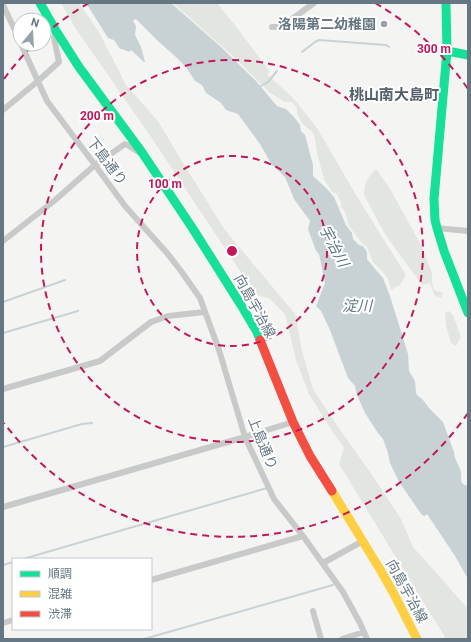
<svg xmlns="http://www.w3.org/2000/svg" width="471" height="642" viewBox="0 0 471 642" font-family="Roboto,'Noto Sans JP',sans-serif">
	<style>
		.green { fill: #e3e6e0 }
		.water { fill: #c8d2d4 }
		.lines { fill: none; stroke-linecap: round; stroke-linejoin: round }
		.stream { stroke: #c8d2d4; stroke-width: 2 }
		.street { stroke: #c8caca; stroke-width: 6 }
		.fast { stroke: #16e098; stroke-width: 9 }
		.slow { stroke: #ffcf43; stroke-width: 9 }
		.jam { stroke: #f24e42; stroke-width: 9 }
		.ring { fill: none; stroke: #c2185b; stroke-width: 2; stroke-dasharray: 7 5 }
		.poi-dot { fill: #97a3aa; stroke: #fff; stroke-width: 1.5 }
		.labels { text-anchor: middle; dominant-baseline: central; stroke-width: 4; stroke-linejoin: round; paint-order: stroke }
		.poi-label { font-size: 14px; font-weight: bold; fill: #657782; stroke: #fff; text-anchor: end }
		.street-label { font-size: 14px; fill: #657782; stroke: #fff }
		.neighbourhood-label { font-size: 15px; font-weight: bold; fill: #536067; stroke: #fff }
		.water-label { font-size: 15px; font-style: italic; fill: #61797f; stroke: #fff }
		.centre { fill: #c2185b; stroke: #fff; stroke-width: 2 }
		.ring-label { font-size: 12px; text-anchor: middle; font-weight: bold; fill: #c2185b; stroke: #fff; stroke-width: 4; stroke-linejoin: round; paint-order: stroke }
	</style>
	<rect width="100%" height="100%" fill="#f4f4f3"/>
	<path class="green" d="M61,3H79L99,32L126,85L158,121L183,163L225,230L295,314L302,351L313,389L338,427L372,475L401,519L413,547L441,578L468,609V639H445L444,635L433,618L339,464L344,447L334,434L309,394L296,360L285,314L269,298L256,295L151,137L76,29Z
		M173,3H217L238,29L270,72L267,74L294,99L317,128L359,200L406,275L400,285L391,290L388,279L382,271L373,262L367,247L361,242L349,226L345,212L341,207V202L336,193L332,192L324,179L317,153L314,134L302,123L297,114V108L292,102H285L270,93L233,56Z
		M376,169L389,187L421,245L432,273V282L434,290L443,293L441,298L435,296L430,283L422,285L386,236L364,195C364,183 368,177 376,169Z
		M449,311L453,315L461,337L456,346L451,343L446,326L445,313Z"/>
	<path class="water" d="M86,3H171L221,47L256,81L277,106L286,109L294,117L300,125L301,131L305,135L313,165V176L327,189L334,197L346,225L352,233L353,239L359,245L363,246L367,252V259L376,270L383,278L390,296L408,354L409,371L415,381L416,393L417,395L423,400L429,408L443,422L454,452C454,460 460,465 461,473C462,477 460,480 462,483C464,485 466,485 468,486V579L455,556L427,514L425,516L422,515L399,482L390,463L388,453L383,439L378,433L365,413L357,395L355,386L348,378L330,330L321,311L316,306L325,283L319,254L316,251L308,229L310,221L294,199L285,177L272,165L260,144L238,114L226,110L221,103L206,93L202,85L195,81L186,67L177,58L158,41L136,19L134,20L133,21L136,26L135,35L141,47L145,62H144L131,50L129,52L122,49H120L114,40L108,38Z"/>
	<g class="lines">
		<path class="stream" d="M302,52L315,42L319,40L386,45L389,47
			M259,87L268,82L277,71
			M3,302L65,280
			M3,333L78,311
			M3,447L82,424L92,423
			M23,559L267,488
			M3,565L13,562
			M144,639L333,585"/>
		<path class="street" d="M3,5L20,41
			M272,27H281L314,3
			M21,44L47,101L95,165L125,206L167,253L181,271L200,298L219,350L245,437L274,499L303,536L343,592L360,623L367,639
			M3,110L38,81L59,62L54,38L56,31
			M437,228L468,231
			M3,241L54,201L95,165L125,144C131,146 135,151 141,153
			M3,389L100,361L151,322L168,316L205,312
			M3,507L245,437L293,422
			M323,563L363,541
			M151,580L303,536
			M313,611L321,639
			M3,623L13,620
			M342,639L364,632"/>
		<path class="fast" d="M40,3L56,31L79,67L141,151L193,229L241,305L257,332L260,340
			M446,3L447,51L434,199L435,220L437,228L444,251L468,313
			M447,51L468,55"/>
		<path class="slow" d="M332,491L381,571L394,594L417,639"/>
		<path class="jam" d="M260,340L293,422L310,456L332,491"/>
	</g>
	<g class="ring">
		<circle cx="232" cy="251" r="95"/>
		<circle cx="232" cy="251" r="191"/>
		<path d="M468 413A286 286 0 0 1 4 423M4 79A286 286 0 0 1 33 45M44 35A286 286 0 0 1 89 3M375 3A286 286 0 0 1 468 89"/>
	</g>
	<circle class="poi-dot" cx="384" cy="24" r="4"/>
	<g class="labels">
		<g class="poi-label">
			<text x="376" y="24">洛陽第二幼稚園</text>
		</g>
		<g class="street-label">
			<text transform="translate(107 161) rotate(53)">下島通り</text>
			<text transform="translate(255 306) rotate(61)">向島宇治線</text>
			<text transform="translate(263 443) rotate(68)">上島通り</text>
			<text transform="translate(407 591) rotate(61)">向島宇治線</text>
		</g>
		<g class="neighbourhood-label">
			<text x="394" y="95">桃山南大島町</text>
		</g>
		<g class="water-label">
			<text transform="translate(334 246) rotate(62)">宇治川</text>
			<text x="357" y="306">淀川</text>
		</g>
	</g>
	<circle cx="232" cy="251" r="6" class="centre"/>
	<g class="ring-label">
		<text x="434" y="53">300 m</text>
		<text x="97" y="120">200 m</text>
		<text x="165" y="188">100 m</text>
	</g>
	<rect width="471" height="642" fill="none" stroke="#657782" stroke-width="8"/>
	<rect x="12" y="558" width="140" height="72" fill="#ffffff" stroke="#c1c9cd"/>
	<rect x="20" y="571" width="20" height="6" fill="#16e098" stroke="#c1c9cd"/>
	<text x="48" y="578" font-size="12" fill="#657782">順調</text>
	<rect x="20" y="591" width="20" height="6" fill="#ffcf43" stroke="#c1c9cd"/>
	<text x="48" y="598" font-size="12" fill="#657782">混雑</text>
	<rect x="20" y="611" width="20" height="6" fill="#f24e42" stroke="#c1c9cd"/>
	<text x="48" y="618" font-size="12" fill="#657782">渋滞</text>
	<g transform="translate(32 32) rotate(18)"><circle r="19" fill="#ffffff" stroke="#c1c9cd"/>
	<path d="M0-3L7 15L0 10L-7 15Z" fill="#97a3aa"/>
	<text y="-6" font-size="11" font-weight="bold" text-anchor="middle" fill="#657782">N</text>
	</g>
</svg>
